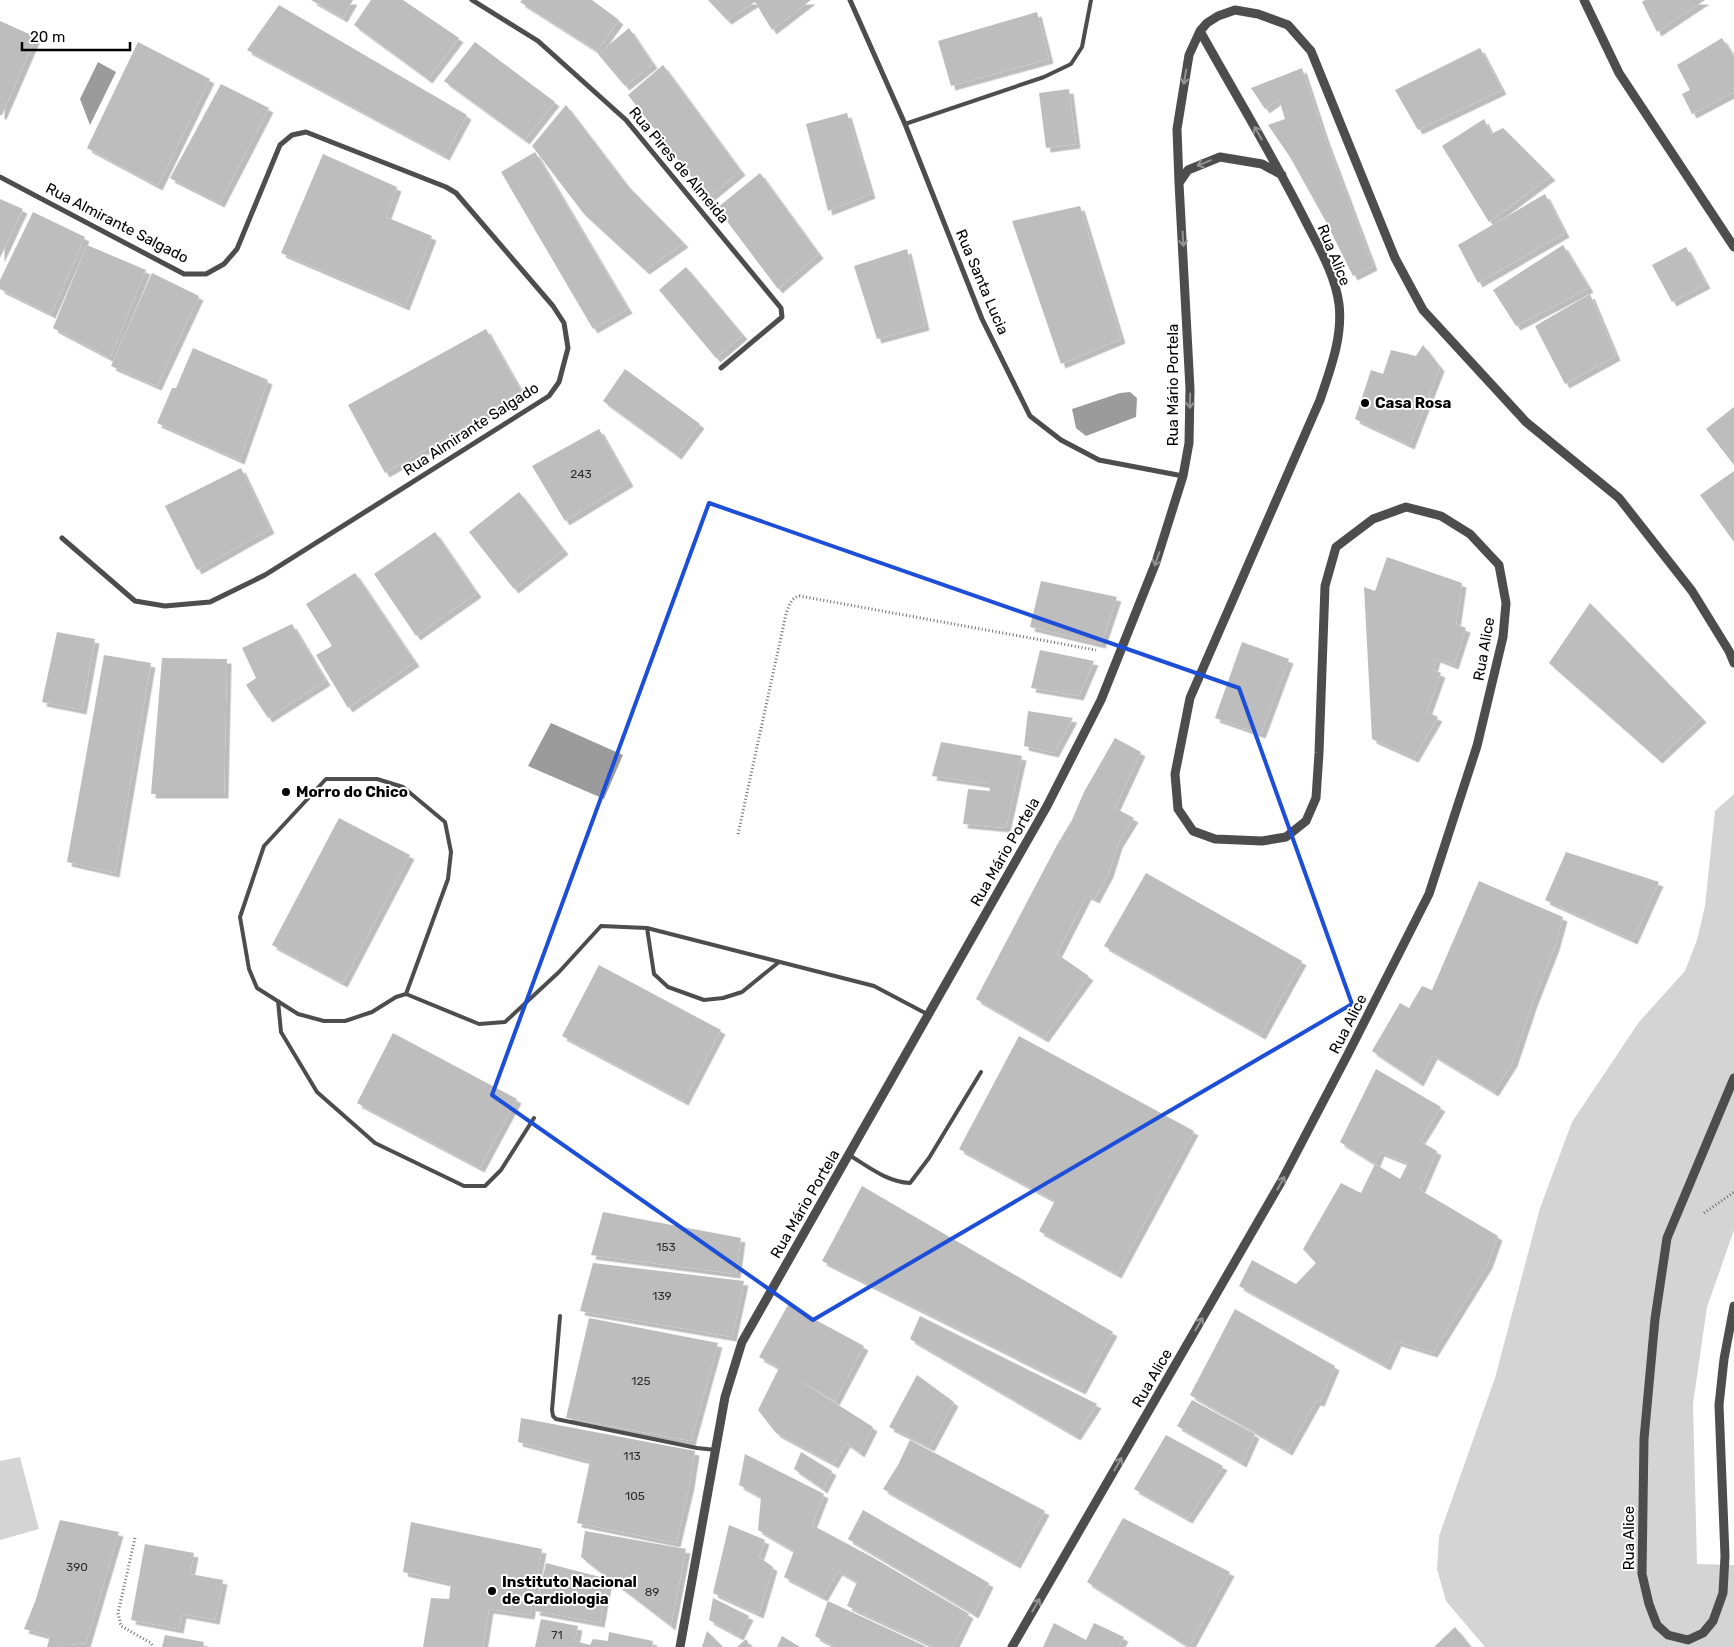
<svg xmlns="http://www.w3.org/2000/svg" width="1734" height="1647" viewBox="0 0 1734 1647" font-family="Rubik,sans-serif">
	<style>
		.green { fill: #d4d4d4 }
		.water { fill: #9b9b9b }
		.building { fill: #bdbdbd; fill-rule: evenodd; filter: url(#shadow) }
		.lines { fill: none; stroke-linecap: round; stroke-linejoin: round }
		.path { stroke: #6f6f6f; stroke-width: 3; stroke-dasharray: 1 2.5; stroke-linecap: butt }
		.service { stroke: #4d4d4d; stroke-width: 4 }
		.minor { stroke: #4d4d4d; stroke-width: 5 }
		.tertiary { stroke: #4d4d4d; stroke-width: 9 }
		.oneway { stroke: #949494 }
		.marked { fill: none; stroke: #1d4ed8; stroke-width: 4; stroke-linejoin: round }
		.poi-dot { fill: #000; stroke: #fff; stroke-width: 2 }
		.labels { text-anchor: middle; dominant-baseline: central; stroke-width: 4; stroke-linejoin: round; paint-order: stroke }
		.number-label { font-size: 12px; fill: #2f2f2f }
		.street-label { font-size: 15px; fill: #000; stroke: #fff }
		.poi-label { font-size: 15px; font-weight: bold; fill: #000; stroke: #fff; text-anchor: start }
	</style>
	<defs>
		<filter id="shadow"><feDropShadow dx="4.5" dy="4.5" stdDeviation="0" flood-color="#0004"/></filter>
	</defs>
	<rect width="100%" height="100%" fill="#fff"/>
	<path class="green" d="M1734,794V1230L1707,1307L1693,1404L1697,1564L1734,1565V1647H1485L1446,1601L1437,1569L1439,1536L1495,1378L1540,1208L1572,1122L1639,1022L1685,971L1697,940L1705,906L1715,811Z
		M20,1457L39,1529L0,1540V1461Z"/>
	<path class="water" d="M98,62L116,72L90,125L80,99Z
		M1130,392L1137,398L1136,417L1086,436L1076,428L1072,409L1120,393Z
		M551,723L623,755L604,799L528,766Z"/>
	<path class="building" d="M311,0H353L343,18Z
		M371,0H403L459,38L428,79L354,25Z
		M522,0H592L619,20L597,51L520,2Z
		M708,0H811L772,30L755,2L727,20Z
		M1645,0H1705L1657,32L1642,2Z
		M279,5L467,115L445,156L247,50Z
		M1037,12L1049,59L951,86L938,41Z
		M0,21L36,37L2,115H0Z
		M629,28L653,64L625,86L598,54Z
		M1722,38L1734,57V92L1692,114L1682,94L1690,90L1677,65Z
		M138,42L210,79L158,186L87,148Z
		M475,42L555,102L525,140L444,81Z
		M1480,48L1502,90L1418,130L1395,90Z
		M663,65L741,171L708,198L628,95Z
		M1302,68L1325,138L1373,266L1353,276L1325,220L1290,157L1268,125L1285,119L1279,99L1265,109L1251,88Z
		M221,84L269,108L220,203L170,178Z
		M1069,89L1076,144L1046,148L1039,93Z
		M566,105L627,185L684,243L645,270L584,214L532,146Z
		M847,113L871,194L828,211L806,124Z
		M1484,119L1491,134L1503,128L1551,176L1489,222L1442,146Z
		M535,152L628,309L593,329L501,172Z
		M323,154L397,187L386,217L432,236L405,306L281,253Z
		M760,173L819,254L778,289L717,208Z
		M1545,194L1565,233L1478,283L1458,245Z
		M0,199L23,209L0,258Z
		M1080,206L1121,339L1061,364L1012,221Z
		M33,212L85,237L51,314L0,289V280Z
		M87,245L146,270L110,358L53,328Z
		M1563,245L1589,288L1516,326L1493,290Z
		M1686,247L1706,284L1672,302L1652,265Z
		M907,249L925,326L877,339L854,266Z
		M686,267L743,335L716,358L659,290Z
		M152,273L199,296L157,386L111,366Z
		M1590,294L1616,356L1565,384L1535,326Z
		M486,329L522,393L385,473L348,405Z
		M1423,345L1440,367L1410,445L1355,419L1371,370L1383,374L1391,350L1416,356Z
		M193,348L268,380L240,460L157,423L172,388H176Z
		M625,369L700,424L677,455L603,401Z
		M1734,407V465L1706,429Z
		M599,429L629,482L565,521L532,466Z
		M241,468L270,529L197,570L165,506Z
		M1734,471V542L1700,495Z
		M519,492L564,550L514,589L469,532Z
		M435,532L477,593L416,636L374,574Z
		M1387,557L1462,583L1456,624L1466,628L1454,665L1436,658L1433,670L1441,673L1427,712L1438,717L1414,758L1372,739L1364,587L1375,591Z
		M355,573L415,662L348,708L316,655L332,646L306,604Z
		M1041,581L1117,597L1101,644L1030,627Z
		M1590,603L1702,718L1658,759L1549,663Z
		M292,624L326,681L268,718L246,685L256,678L242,648Z
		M57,632L95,639L82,710L42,702Z
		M1242,642L1289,659L1261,734L1215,718Z
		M1040,650L1094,661L1079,696L1031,688Z
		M104,655L151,663L115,873L67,862Z
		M162,658L227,659L224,794H151Z
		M1028,711L1073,718L1054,753L1024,746Z
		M1115,738L1141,752L1115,808L1134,818L1118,844L1109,873L1095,899L1087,895L1057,954L1089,976L1044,1038L976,999L1057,845L1072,820L1084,792Z
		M941,742L1022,756L1006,828L963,824L968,789L990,791L989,784L932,776Z
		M339,818L410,855L343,983L272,945Z
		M1566,852L1659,882L1633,940L1545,900Z
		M1146,873L1302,961L1261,1035L1104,946Z
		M1479,881L1563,917L1555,946L1533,1002L1513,1062L1494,1092L1433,1055L1419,1082L1372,1051L1400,1003L1409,1008L1422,986L1432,990Z
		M599,965L721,1030L684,1101L562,1036Z
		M393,1033L517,1099L480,1168L357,1103Z
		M1019,1036L1194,1131L1117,1274L1039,1231L1055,1201L959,1149Z
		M1376,1069L1441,1107L1420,1141L1437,1151L1420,1190L1498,1236L1488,1264L1433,1353L1397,1342L1386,1366L1239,1286L1252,1260L1296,1284L1316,1263L1303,1249L1341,1183L1361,1193L1375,1164L1340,1142ZM1380,1152L1408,1163L1400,1179L1375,1164Z
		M862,1186L1113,1332L1081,1390L822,1261Z
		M603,1212L741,1238L736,1274L591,1255Z
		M593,1263L744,1281L732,1337L580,1311Z
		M788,1305L864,1346L835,1401L794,1377L873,1427L860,1453L846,1443L834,1464L776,1433L758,1410L779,1368L759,1357Z
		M1235,1309L1335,1366L1320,1402L1316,1401L1288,1451L1190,1395Z
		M920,1316L1097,1404L1076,1436L910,1339Z
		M589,1318L718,1343L691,1441L566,1418Z
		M917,1375L954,1402L930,1447L889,1427Z
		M1192,1400L1255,1434L1242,1463L1177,1426Z
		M521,1418L695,1451L690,1484L676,1543L577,1523L590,1461L518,1442Z
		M1166,1435L1223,1466L1188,1519L1134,1489Z
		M910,1440L1045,1511L1016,1564L883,1489L898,1465Z
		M801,1452L832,1471L823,1489L794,1469Z
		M745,1454L824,1494L812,1525L872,1557L969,1614L953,1647H935L847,1606L857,1582L838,1571L823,1597L784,1577L794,1551L758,1530L761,1497L739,1485Z
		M863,1510L989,1583L974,1614L848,1539Z
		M1123,1518L1230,1572L1189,1647L1087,1582Z
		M60,1520L119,1532L86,1643L68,1645V1647H47L50,1636L24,1629L35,1602Z
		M411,1522L542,1549L530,1615L489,1609L483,1647H423L431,1598L449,1599L451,1583L403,1572Z
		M729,1525L765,1540L759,1557L773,1567L759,1614L713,1593Z
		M585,1531L686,1549L671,1626L581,1557Z
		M145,1544L194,1553L190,1574L223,1580L215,1620L182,1614L179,1629L131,1620Z
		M546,1563L608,1579L600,1623L535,1611Z
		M713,1598L749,1616L739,1636L709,1620Z
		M828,1601L927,1647H835L815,1636Z
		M541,1619L578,1626L575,1641L590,1645L593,1639L608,1641L609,1632L653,1641L652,1647H535Z
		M1054,1623L1086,1640L1094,1623L1124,1637L1119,1647H1043Z
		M1455,1627L1471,1647H1434Z
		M707,1631L723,1647H702Z
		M165,1635L204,1642L203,1647H162Z
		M782,1636L800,1647H777Z
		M746,1639L751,1647H737Z"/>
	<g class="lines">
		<path class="path" d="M738,834L786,614C789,606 791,597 800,596L1096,650
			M1704,1213L1734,1192
			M135,1538L118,1613L121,1626L151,1643L153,1647"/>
		<path class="service" d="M905,124L1044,77L1071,64L1082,47L1091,0
			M647,928L654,974L668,987L704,1000L723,998L742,992L779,962
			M406,994L448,879L451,852L445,822L403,787L377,779H326L264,846L240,917L249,969L257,988L298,1014L324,1021H345L372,1012L396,997L406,994L479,1024L505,1022L559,972L601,926L647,928L874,986L927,1014
			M278,1001L281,1032L317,1092L375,1143L464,1186H485L501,1170L534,1118
			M849,1155C869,1167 887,1182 910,1183L929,1158L981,1072
			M560,1316L552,1410L553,1416L556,1419L697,1448L716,1450"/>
		<path class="minor" d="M472,0L538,41L626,120L781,308L782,317L721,368
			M850,0L905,124L982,319L1030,416L1061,440L1099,460L1183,476
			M0,177L184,274H206L224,264L237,249L280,145L292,135L306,132L446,187L456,193L553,306L564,323L568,348L559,382L549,396L265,575L210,602L165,606L135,601L62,538"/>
		<path class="tertiary" d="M1584,0L1619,73L1734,247
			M1179,183L1188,170L1220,157L1262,164L1282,175
			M1734,1078L1667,1238L1655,1319L1644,1439L1642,1574L1649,1604L1657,1625L1668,1635L1688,1640L1703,1633L1713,1621L1723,1593L1725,1556L1719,1405L1724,1359L1734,1306
			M680,1647L725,1397L742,1342L1047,806L1101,700L1156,562L1183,476L1189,443L1190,389L1179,183L1177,129L1189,55L1200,31L1207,23L1218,16L1235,10L1258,14L1288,25L1311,51L1395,258L1423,310L1526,422L1619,498L1692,591L1729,651L1734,663
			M1012,1647L1281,1182L1349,1052L1429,894L1477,746L1503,637L1506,603L1499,565L1470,534L1441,516L1406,507L1373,519L1336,547L1325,586L1319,753L1316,798L1306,821L1286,837L1262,841L1215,839L1193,831L1178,809L1175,774L1190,698L1320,400C1330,370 1343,337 1339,304C1335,274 1318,246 1305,220C1273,156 1235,94 1200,31"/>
	</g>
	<defs><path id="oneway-shaft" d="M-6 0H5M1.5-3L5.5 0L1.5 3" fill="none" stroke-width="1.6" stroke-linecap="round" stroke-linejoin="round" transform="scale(1.25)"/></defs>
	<g class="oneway">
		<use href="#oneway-shaft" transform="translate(1185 77) rotate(100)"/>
		<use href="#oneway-shaft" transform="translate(1258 133) rotate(-120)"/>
		<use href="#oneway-shaft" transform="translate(1204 163) rotate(158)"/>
		<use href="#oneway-shaft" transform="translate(1183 239) rotate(87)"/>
		<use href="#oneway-shaft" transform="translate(1190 401) rotate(91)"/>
		<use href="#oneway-shaft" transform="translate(1157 559) rotate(109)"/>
		<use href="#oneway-shaft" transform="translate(1281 1183) rotate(-61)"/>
		<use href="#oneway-shaft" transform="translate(1199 1324) rotate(-60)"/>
		<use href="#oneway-shaft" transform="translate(1118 1464) rotate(-60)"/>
		<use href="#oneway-shaft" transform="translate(1036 1605) rotate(-60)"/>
	</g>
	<path class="marked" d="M709,503L1239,688L1352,1004L813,1320L492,1095Z"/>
	<g class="poi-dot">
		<circle cx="1365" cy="403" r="5"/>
		<circle cx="286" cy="792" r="5"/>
		<circle cx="492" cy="1591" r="5"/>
	</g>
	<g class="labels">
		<g class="number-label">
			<text x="581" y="474">243</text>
			<text x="666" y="1247">153</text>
			<text x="662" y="1296">139</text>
			<text x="641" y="1381">125</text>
			<text x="632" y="1456">113</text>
			<text x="635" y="1496">105</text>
			<text x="77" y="1567">390</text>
			<text x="652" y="1592">89</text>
			<text x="557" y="1635">71</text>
		</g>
		<g class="street-label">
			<text transform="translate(679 165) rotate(50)">Rua Pires de Almeida</text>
			<text transform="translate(117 223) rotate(27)">Rua Almirante Salgado</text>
			<text transform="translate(1334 255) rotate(68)">Rua Alice</text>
			<text transform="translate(982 282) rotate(67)">Rua Santa Lucia</text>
			<text transform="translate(1173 385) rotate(-90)">Rua Mário Portela</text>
			<text transform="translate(471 429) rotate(-33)">Rua Almirante Salgado</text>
			<text transform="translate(1484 649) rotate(-80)">Rua Alice</text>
			<text transform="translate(1005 852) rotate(-60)">Rua Mário Portela</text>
			<text transform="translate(1348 1024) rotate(-63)">Rua Alice</text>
			<text transform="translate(805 1204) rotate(-60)">Rua Mário Portela</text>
			<text transform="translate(1152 1378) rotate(-60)">Rua Alice</text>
			<text transform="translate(1629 1538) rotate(-90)">Rua Alice</text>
		</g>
		<g class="poi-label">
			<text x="1375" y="403">Casa Rosa</text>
			<text x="296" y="792">Morro do Chico</text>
			<text x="502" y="1582">Instituto Nacional<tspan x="502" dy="17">de Cardiologia</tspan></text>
		</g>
	</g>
	<path d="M22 42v8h108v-8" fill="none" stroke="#000000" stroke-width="2.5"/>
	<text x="30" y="42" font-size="15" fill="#000000" stroke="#ffffff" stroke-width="4" paint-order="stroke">20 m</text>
</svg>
